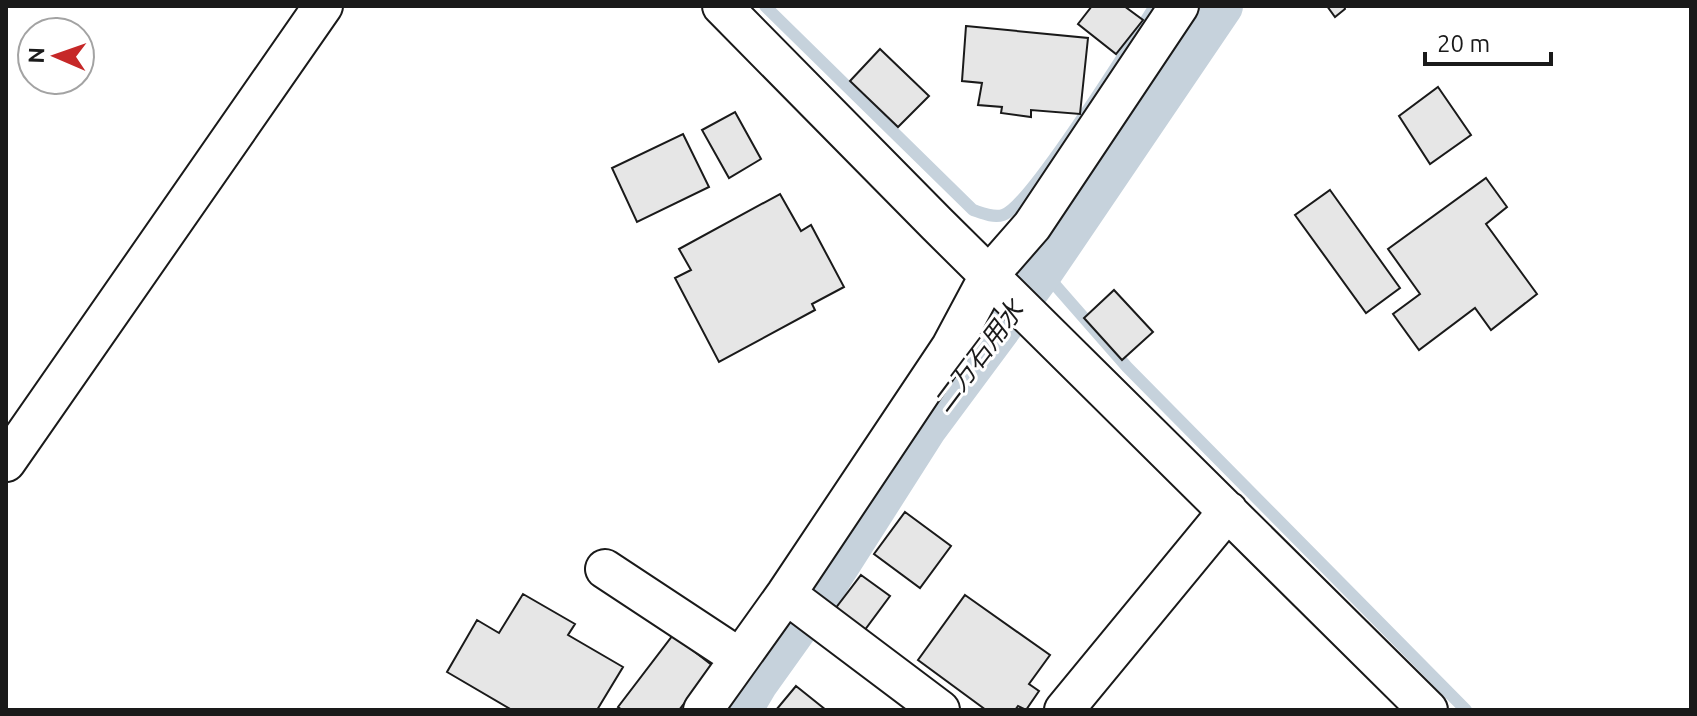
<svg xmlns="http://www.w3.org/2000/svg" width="1697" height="716" viewBox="0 0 1697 716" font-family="Ubuntu,'Noto Sans JP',sans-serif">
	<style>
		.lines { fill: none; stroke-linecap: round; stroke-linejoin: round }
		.stream { stroke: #c6d2dc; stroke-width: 12 }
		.canal { stroke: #c6d2dc; stroke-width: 44 }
		.building { fill: #e6e6e6; stroke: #1a1a1a; stroke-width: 2 }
		.street-casing { stroke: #1a1a1a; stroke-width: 42 }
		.street { stroke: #fff; stroke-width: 38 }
		.labels { text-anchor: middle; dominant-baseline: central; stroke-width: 6; stroke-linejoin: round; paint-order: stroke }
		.water-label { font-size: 26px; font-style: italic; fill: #1a1a1a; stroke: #fff }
	</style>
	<rect width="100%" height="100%" fill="#fff"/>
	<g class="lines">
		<path class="stream" d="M765,6L973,210C982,213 993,218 1003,215C1031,206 1133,40 1155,6
			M1042,270L1127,367L1466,710"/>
		<path class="canal" d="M740,710L756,683L816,599L925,428L1042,270L1221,6"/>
	</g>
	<path class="building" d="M1092,6H1124L1143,20L1116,54L1078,24Z
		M1327,6H1344L1345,9L1335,17Z
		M966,26L1088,38L1080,114L1031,110V117L1001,113L1002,107L978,105L982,83L962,81Z
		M880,49L929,96L898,127L850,81Z
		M1438,87L1471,135L1430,164L1399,116Z
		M735,112L761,159L729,178L702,130Z
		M683,134L709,187L637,222L612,168Z
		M1486,178L1507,207L1486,224L1537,294L1491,330L1475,308L1419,350L1393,314L1420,294L1388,249Z
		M1330,190L1400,288L1366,313L1295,215Z
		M780,194L801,231L811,225L844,287L812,304L815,310L719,362L675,278L691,270L679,249Z
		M1114,290L1153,332L1122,360L1084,318Z
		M905,512L951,546L920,588L874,554Z
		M861,575L890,596L864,631L835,609Z
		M523,594L575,624L568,635L623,667L597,710H512L447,672L477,620L499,633Z
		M965,595L1050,655L1029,684L1039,691L1026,710L1018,706L1015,710H986L918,660Z
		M673,635L713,666L679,710H622L618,707Z
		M796,686L826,710H776Z"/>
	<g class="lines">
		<g class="street-casing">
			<path id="street" d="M722,6L937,224L1428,710
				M6,462L323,6
				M605,569L740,658
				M786,594L940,710
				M703,710L786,594L951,347L990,274L1032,226L1179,6
				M1064,710L1228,511"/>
		</g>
		<use href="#street" class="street"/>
	</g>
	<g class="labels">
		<g class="water-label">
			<text transform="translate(978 356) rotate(-53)">二万石用水</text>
		</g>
	</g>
	<rect width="1697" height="716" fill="none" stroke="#1a1a1a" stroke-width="16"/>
	<g transform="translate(56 56) rotate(272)"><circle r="38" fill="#ffffff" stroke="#a3a3a3" stroke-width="2"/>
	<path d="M0-6L14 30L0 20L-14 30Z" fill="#c62828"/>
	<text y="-12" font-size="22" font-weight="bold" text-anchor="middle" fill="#1a1a1a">N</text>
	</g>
	<path d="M1425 52v12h126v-12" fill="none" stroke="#1a1a1a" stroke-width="4"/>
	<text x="1437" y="52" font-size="24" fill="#1a1a1a" stroke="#ffffff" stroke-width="6" paint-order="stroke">20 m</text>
</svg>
